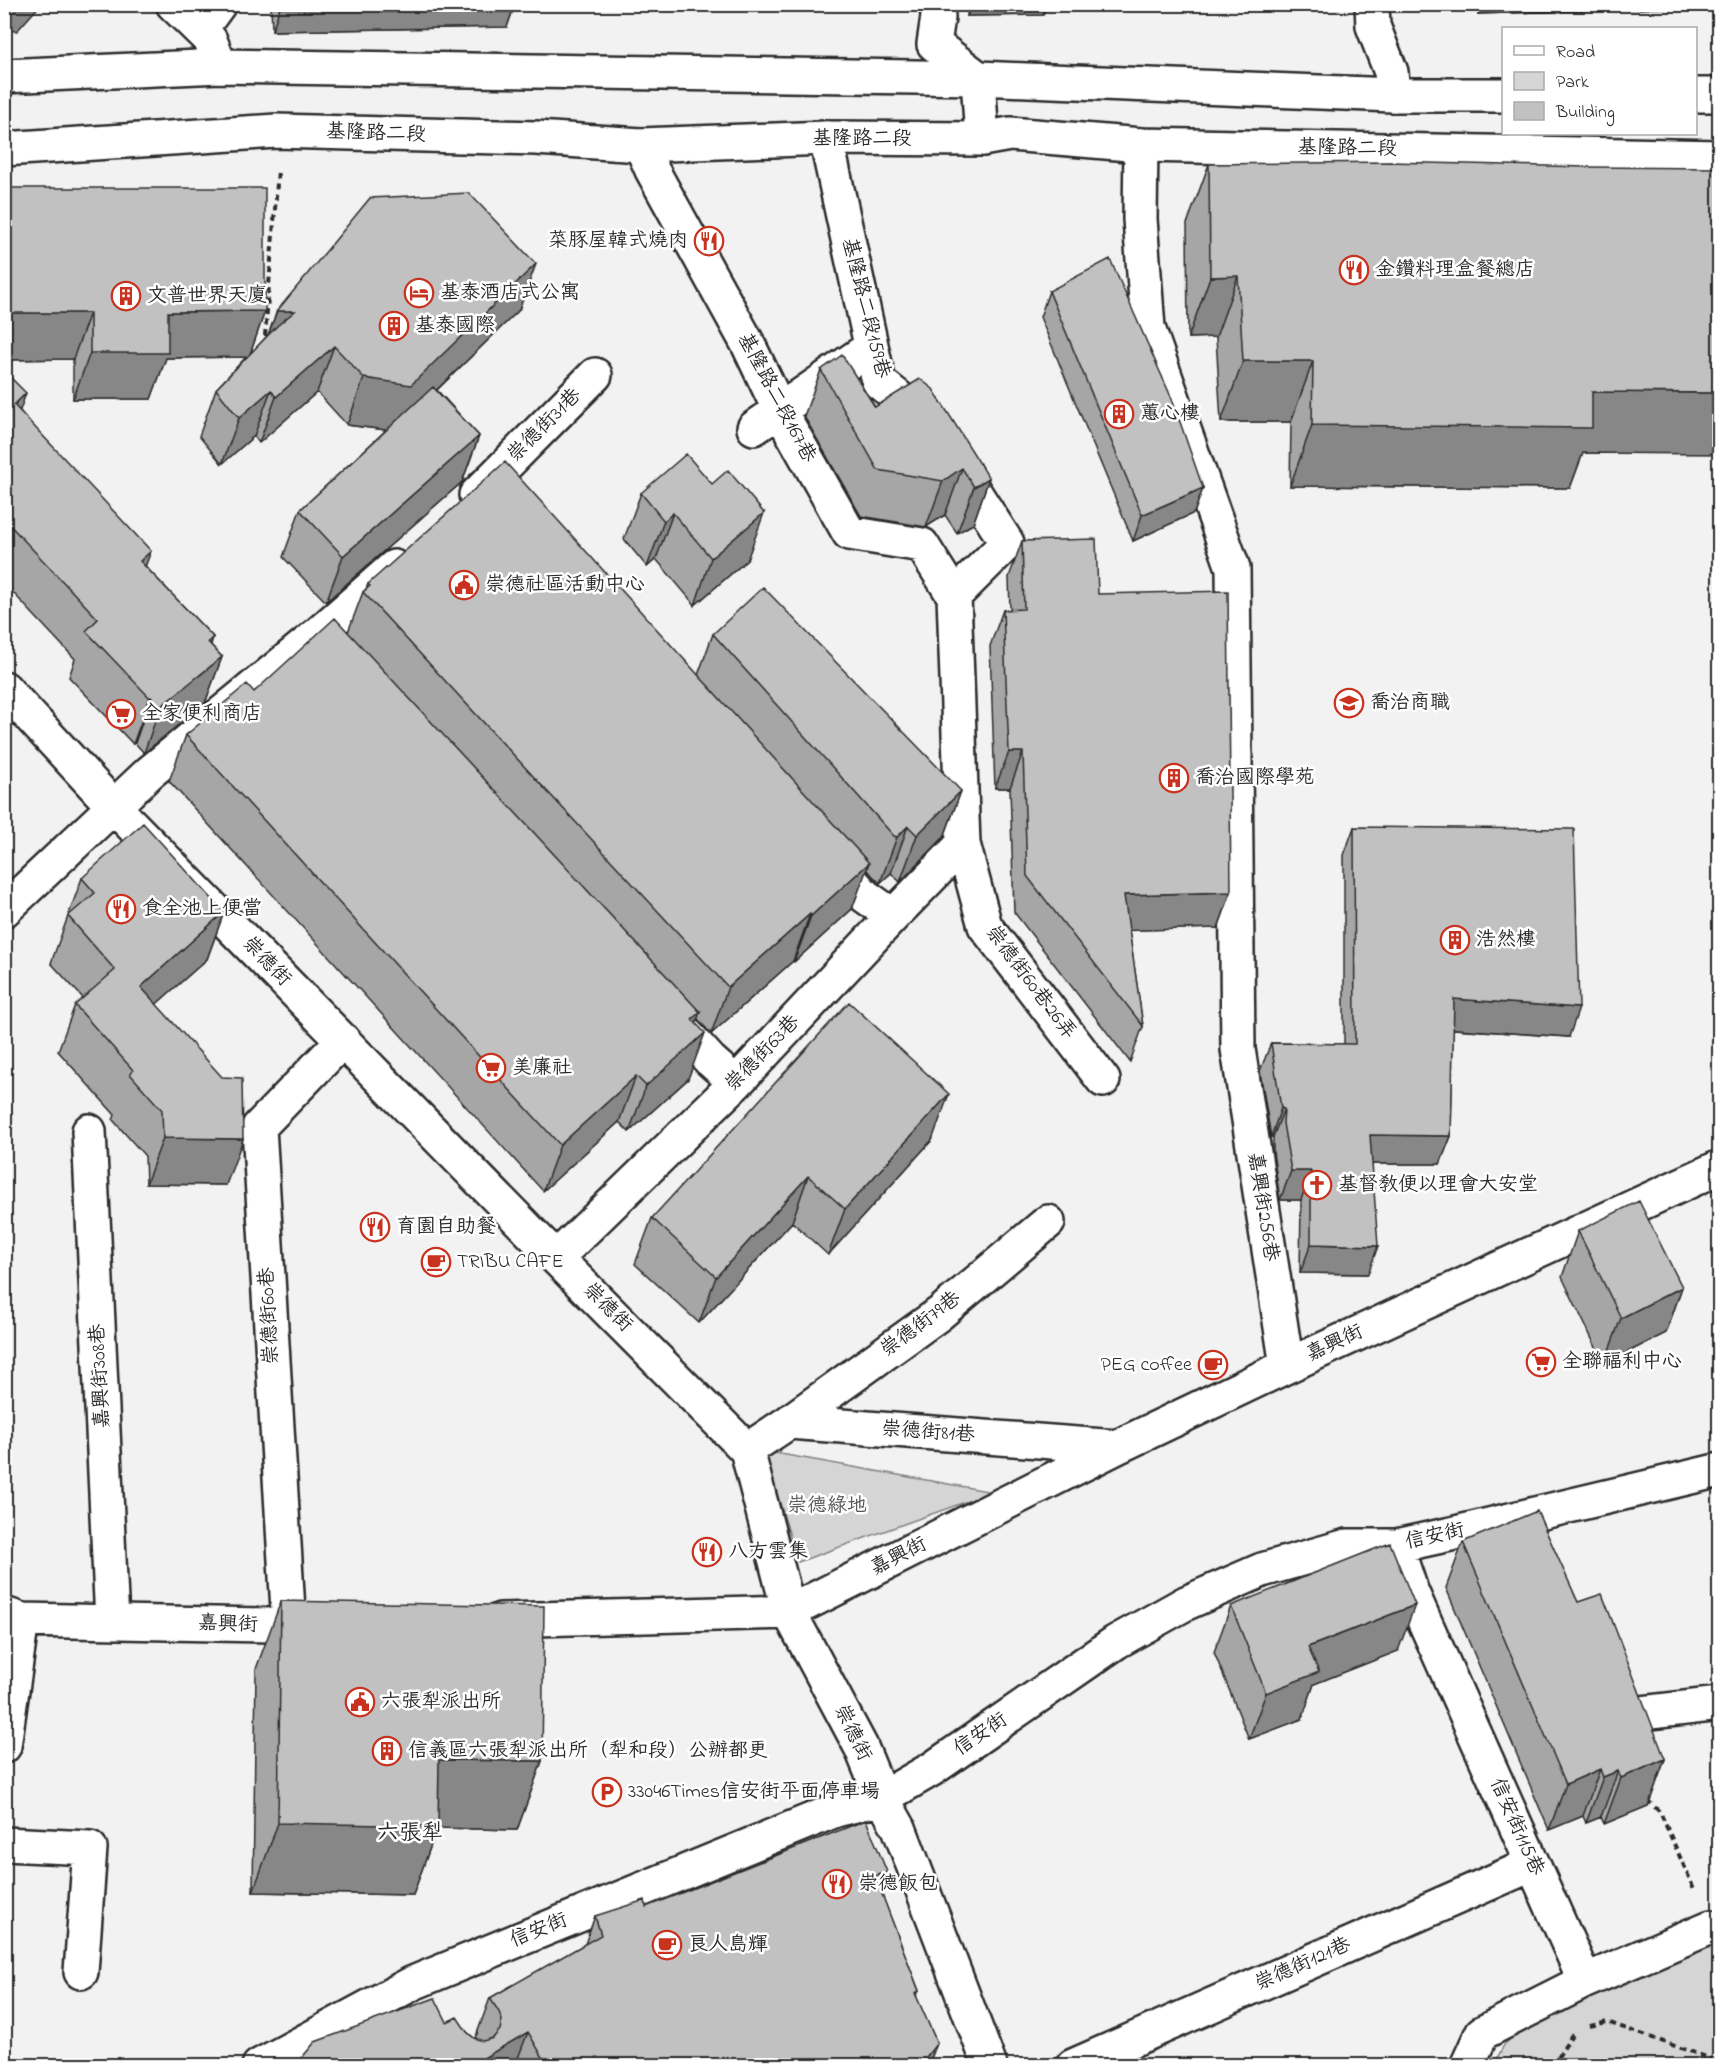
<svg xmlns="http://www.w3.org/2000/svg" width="1724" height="2070" viewBox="0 0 1724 2070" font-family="'Indie Flower','LXGW WenKai TC',sans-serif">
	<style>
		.green { fill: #d5d5d5; stroke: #808080; stroke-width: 1.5 }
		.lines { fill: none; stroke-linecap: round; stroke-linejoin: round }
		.minor-casing { stroke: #2b2b2b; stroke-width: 38 }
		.major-casing { stroke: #2b2b2b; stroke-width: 38 }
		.path { stroke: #2b2b2b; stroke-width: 4; stroke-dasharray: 6 4.5; stroke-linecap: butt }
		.minor { stroke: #fff; stroke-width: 33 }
		.major { stroke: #fff; stroke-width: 33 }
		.wall { fill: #a6a6a6; stroke: #2b2b2b; stroke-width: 1.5 }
		.shaded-wall { fill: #878787; stroke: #2b2b2b; stroke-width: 1.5 }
		.building { fill: #c1c1c1; stroke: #2b2b2b; stroke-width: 1.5 }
		.labels { text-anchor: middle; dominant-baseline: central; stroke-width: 5; stroke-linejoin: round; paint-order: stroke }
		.street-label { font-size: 20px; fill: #2b2b2b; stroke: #fff }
		.poi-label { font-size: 20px; fill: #2b2b2b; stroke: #fff; text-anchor: start }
		.park-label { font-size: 20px; fill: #565656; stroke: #fff }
		.quarter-label { font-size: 22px; fill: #2b2b2b; stroke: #fff }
	</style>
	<rect width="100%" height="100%" fill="#f2f2f2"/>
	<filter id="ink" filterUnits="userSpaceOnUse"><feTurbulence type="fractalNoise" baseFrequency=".0167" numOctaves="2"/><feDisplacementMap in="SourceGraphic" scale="12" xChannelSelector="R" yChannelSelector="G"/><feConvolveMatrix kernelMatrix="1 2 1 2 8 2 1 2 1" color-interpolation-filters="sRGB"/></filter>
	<g filter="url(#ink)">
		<path class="green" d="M764,1451L993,1492L798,1562Z
			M1714,1932L1720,1946L1719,2065L1493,2066L1504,2045L1546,2006Z"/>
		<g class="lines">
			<g class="minor-casing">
				<path id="minor" d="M173,4L210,40L220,66
					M937,4L938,17L934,44L978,78L982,139
					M1372,4L1373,26L1391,72L1393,95
					M200,30L219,4
					M826,138L879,382L929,422
					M641,145L652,170L748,344L780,411L849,533L922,545L954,596
					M1141,145L1140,219L1148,328L1233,568L1238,1049L1287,1366
					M754,428L871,347
					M957,465L1007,543L954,596L963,844L985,926L1103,1080
					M476,495L595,375
					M4,688L114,807L556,1258L747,1450L789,1612L861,1747L882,1798L899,1828L990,2066
					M829,856L865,896L893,916
					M4,910L149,773L317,635L394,567
					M668,1014L710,1060L736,1083
					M89,1131L112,1622
					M556,1258L736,1083L893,916L963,844
					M789,1422L939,1314L1048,1222
					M747,1450L789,1422L1117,1447
					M1396,1546L1412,1593L1585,1981L1711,1927
					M4,1614L22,1620L316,1626
					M500,1620L789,1612L1117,1447L1287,1366L1720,1167
					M289,1627L259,1127L343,1040
					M1633,1714L1720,1704
					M4,1746L22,1620
					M4,1844L90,1848L81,1972
					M259,2066L413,1983L836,1810L882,1798L932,1769L1116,1642L1186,1603L1262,1570L1347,1546H1396L1451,1534L1720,1470
					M1073,2066L1533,1864
					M1467,2066L1482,2033L1585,1981"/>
			</g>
			<g class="major-casing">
				<path id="major" d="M4,76L220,66L978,78L1393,95H1504
					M1696,95H1720
					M4,149L276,131L536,138L641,145L826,138L982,139L1010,134L1141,145L1720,157"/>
			</g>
			<path class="path" d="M265,336L278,171
				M1647,1800L1660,1812L1695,1891
				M1590,2026L1607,2022L1720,2062
				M1552,2066L1575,2031"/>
			<use href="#minor" class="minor"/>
			<use href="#major" class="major"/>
		</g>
		<path class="wall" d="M271,4H515L507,27L272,31Z
			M968,4H1047L1043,15L967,16Z
			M1477,4H1719V6L1478,14Z
			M1209,164L1583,453L1570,488L1290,486L1291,422H1221L1216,337L1188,338L1187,224Z
			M4,188L265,311L250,354L268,335L277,311L519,310L437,390L479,436L462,482L326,602L283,557L300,510L386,430L347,425L317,392L259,443L254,436L222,464L199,436L216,389L246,357L166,358L151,399H73V359L4,360Z
			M1049,291L1203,488L1194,513L1133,541L1040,317Z
			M821,370L875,407L989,478L973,524L957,533L945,515L926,527L861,516L804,416Z
			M4,371L20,411L145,566L213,637L211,645L222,657L205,703L144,753L135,743L133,744L69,677L75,659L4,583Z
			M641,493L747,560L695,605L656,559L647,567L624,539Z
			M1022,541L1098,594L1231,892L1218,928L1129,930L1143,1026L1130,1062L1014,912L1010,788H995L990,646L1003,610H1010L1009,577Z
			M368,584L698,675L713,634L961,791L944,837L900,882L891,873L880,883L866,869L852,909L794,962L793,961L711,1034L698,1019L696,1023L688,1079L629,1132L619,1122L543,1191L169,781L186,735L348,632L363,592L366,589Z
			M1354,827L1569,1037L1453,1029L1451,1136L1440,1164H1372L1368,1274L1300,1273L1301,1200H1280L1273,1152V1137H1271L1260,1071L1271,1043L1344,1044V855Z
			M82,878L224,912L207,959L156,1004L226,1185L146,1184L145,1156L113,1120L115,1115L58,1051L75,1005L83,998L51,963Z
			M932,1140L828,1255L792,1222L699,1323L635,1264L652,1218Z
			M1578,1231L1682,1287L1666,1333L1604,1364L1562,1277Z
			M1463,1542L1578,1602L1665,1759L1648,1806L1604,1824L1601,1817L1586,1823L1583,1816L1549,1830L1446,1588Z
			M281,1601L542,1761L517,1830L437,1828L413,1895L253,1892L256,1669Z
			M1231,1606L1398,1651L1314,1684L1302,1719L1249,1739L1214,1652Z
			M880,1890L919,1991L916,1997L937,2043L928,2066H295L447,2022L467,2032L475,2039L490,1998L585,1944L595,1916L646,1907Z"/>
		<path class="shaded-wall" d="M4,4H41L17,31L4,30Z
			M281,4H515L507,27L272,31Z
			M972,4H1047L1043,15L967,16Z
			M1482,4H1719V6L1478,14Z
			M536,264L519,310L394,431L347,425L364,378Z
			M1238,276L1216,337L1188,338L1210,277Z
			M265,311L249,357L166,358L151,399H73L90,353L168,312Z
			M277,311H295L260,357Z
			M4,313H90L73,359L4,360Z
			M334,346L317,392L259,443L276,397Z
			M1243,361H1313L1291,422H1221Z
			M271,390L254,436L222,464L239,418Z
			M1592,392L1719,393V454L1583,453L1570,488L1290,486L1312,425Z
			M26,393L10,439L14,405Z
			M479,436L462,482L326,602L343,556Z
			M962,468L945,515L926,527L943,481Z
			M989,478L973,524L957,533L974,487Z
			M1203,488L1194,513L1133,541L1142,515Z
			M673,513L656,559L647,567L664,521Z
			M764,513L747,560L695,605L711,558Z
			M151,551L134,597L140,561Z
			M213,637L200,675L222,657L205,703L144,753L160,707L208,642Z
			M151,697L135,743L133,744L150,698Z
			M1009,752H1023L1010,788H995Z
			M961,791L944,837L900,882L917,835Z
			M908,826L891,873L880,883L897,837Z
			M869,863L852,909L794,962L811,916Z
			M1231,892L1218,928L1110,931L1124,895Z
			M224,912L207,959L124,1033L141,987Z
			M810,914L793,961L711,1034L728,987Z
			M1454,999L1579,1008L1569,1037L1443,1028Z
			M700,1012L687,1049L705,1033L688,1079L629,1132L646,1086L692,1019Z
			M636,1076L619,1122L543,1191L560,1145Z
			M949,1094L932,1140L828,1255L845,1209Z
			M1281,1108L1284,1109L1273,1137H1271Z
			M1370,1135L1451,1136L1440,1164H1360Z
			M163,1138L243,1139L226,1185L146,1184Z
			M1291,1171H1311L1301,1200H1280Z
			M808,1176L792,1222L699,1323L716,1277Z
			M1311,1244L1378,1246L1368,1274L1300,1273Z
			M1682,1287L1666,1333L1604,1364L1621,1318Z
			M1415,1605L1398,1651L1314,1684L1302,1719L1249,1739L1266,1693L1308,1647Z
			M1665,1759L1648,1806L1604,1824L1621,1778Z
			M439,1760L542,1761L517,1830L437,1828L413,1895L253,1892L278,1823Z
			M1600,1769L1583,1816L1549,1830L1566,1784Z
			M1618,1771L1601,1817L1586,1823L1603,1777Z
			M887,1872L871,1916L875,1876Z
			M528,2032L515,2066H470Z
			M937,2043L928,2066H919Z"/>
		<path class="building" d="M1390,162L1586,167L1719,168V393L1592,392V428L1312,425L1313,361H1243L1238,276L1210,277L1209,164Z
			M4,188H265V311L168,312V353H90V313H4Z
			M469,193L536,264L411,385L364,378L334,346L276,397L271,390L239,418L216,389L277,326L295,311H277L370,198Z
			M1110,259L1172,399L1203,488L1142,515L1049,291Z
			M842,355L875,407L920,379L933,389L989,478L974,487L962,468L943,481L878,470L821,370Z
			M4,371L26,393L14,405L151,551L140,561L213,637L208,642L222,657L160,707L151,697L150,698L86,631L98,619L4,519Z
			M433,387L479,436L343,556L300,510Z
			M686,454L712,484L728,470L764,513L711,558L673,513L664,521L641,493Z
			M505,462L869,863L811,916L810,914L728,987L363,592L370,586L368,584Z
			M1096,539L1098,594L1228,591L1231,892L1124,895L1143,1026L1027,876L1023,752H1009L1003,610L1024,609L1022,541Z
			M763,587L961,791L917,835L908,826L897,837L894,836L713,634Z
			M335,618L700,1012L692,1019L705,1033L646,1086L636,1076L560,1145L186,735L247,684L254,692Z
			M143,823L224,912L141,987L222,1077L242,1078L243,1139L163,1138L162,1110L130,1074L133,1070L75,1005L115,970L68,916L95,893L82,878Z
			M1354,827L1574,829L1579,1008L1454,999L1451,1136L1370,1135L1378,1246L1311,1244V1171H1291L1283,1123L1284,1109L1281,1108L1271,1043L1355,1044Z
			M849,1002L949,1094L845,1209L808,1176L716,1277L652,1218Z
			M1639,1201L1682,1287L1621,1318L1578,1231Z
			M1537,1511L1578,1602L1602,1594L1665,1759L1621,1778L1618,1771L1603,1777L1600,1769L1566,1784L1463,1542Z
			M1390,1543L1415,1605L1308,1647L1319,1672L1266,1693L1231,1606Z
			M281,1601L544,1606L542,1761L439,1760L438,1826L278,1823Z
			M866,1820L887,1872L875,1876L919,1991L915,1993L937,2043L919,2066H548L528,2032L470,2066H295L315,2042L435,1998L447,2022L457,2017L467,2032L474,2038L483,2041L493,2038L500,2030L502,2020L499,2012L490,1998L601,1935L595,1916L645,1900L646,1907Z"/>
	</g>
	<defs>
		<g id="restaurant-ring" transform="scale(1.5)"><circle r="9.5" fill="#fff" stroke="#c8321e" stroke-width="1.5"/><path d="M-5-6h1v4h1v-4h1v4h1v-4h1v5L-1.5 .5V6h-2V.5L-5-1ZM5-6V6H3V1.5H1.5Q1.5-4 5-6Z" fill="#c8321e"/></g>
		<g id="hotel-ring" transform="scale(1.5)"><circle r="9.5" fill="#fff" stroke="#c8321e" stroke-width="1.5"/><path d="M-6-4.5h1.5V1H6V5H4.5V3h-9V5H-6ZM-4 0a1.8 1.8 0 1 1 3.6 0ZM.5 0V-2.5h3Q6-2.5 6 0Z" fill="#c8321e"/></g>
		<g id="building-ring" transform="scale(1.5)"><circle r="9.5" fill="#fff" stroke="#c8321e" stroke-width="1.5"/><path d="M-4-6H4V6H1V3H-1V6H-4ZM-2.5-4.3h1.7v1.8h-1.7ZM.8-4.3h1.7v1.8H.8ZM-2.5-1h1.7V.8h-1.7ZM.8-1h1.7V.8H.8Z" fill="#c8321e"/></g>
		<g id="civic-ring" transform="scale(1.5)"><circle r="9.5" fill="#fff" stroke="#c8321e" stroke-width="1.5"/><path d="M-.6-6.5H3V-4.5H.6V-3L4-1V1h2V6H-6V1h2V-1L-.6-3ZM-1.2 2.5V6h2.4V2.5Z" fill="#c8321e"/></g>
		<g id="school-ring" transform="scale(1.5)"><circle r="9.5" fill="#fff" stroke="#c8321e" stroke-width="1.5"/><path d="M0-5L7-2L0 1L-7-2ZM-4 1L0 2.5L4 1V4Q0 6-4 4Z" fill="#c8321e"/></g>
		<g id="supermarket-ring" transform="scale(1.5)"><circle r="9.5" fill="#fff" stroke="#c8321e" stroke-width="1.5"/><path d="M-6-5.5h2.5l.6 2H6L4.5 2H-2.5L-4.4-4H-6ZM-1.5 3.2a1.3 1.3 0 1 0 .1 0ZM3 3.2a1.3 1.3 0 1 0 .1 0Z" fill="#c8321e"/></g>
		<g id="church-ring" transform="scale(1.5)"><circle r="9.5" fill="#fff" stroke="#c8321e" stroke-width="1.5"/><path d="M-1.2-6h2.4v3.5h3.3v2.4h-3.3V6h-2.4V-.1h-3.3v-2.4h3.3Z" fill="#c8321e"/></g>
		<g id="cafe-ring" transform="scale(1.5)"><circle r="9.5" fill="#fff" stroke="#c8321e" stroke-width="1.5"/><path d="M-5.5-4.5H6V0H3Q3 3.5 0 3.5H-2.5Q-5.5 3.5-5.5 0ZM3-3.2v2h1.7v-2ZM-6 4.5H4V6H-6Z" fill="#c8321e"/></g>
		<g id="parking-ring" transform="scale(1.5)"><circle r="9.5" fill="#fff" stroke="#c8321e" stroke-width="1.5"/><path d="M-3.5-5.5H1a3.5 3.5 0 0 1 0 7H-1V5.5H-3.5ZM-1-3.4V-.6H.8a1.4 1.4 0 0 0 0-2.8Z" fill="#c8321e"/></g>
	</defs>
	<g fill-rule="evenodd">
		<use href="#restaurant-ring" x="709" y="241"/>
		<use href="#restaurant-ring" x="1354" y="270"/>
		<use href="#hotel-ring" x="419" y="293"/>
		<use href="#building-ring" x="126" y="296"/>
		<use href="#building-ring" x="394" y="326"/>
		<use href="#building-ring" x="1119" y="414"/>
		<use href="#civic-ring" x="464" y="585"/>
		<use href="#school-ring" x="1349" y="703"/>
		<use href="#supermarket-ring" x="121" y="714"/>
		<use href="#building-ring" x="1174" y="778"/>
		<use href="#restaurant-ring" x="121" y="909"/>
		<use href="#building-ring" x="1455" y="940"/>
		<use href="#supermarket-ring" x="491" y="1068"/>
		<use href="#church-ring" x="1317" y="1185"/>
		<use href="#restaurant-ring" x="375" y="1227"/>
		<use href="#cafe-ring" x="436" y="1262"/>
		<use href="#supermarket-ring" x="1541" y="1362"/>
		<use href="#cafe-ring" x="1213" y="1365"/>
		<use href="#restaurant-ring" x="707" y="1552"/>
		<use href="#civic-ring" x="360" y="1702"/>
		<use href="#building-ring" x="387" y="1751"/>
		<use href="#parking-ring" x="607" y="1792"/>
		<use href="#restaurant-ring" x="837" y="1884"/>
		<use href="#cafe-ring" x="667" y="1945"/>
	</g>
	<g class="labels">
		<g class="street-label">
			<text transform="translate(376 134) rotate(2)">基隆路二段</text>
			<text x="862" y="139">基隆路二段</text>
			<text transform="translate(1347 149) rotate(1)">基隆路二段</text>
			<text transform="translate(865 308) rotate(76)">基隆路二段159巷</text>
			<text transform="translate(776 398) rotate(62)">基隆路二段167巷</text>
			<text transform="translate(545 426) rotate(-45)">崇德街31巷</text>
			<text transform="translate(266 962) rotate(46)">崇德街</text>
			<text transform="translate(1030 983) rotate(53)">崇德街60巷26弄</text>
			<text transform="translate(763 1054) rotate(-46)">崇德街63巷</text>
			<text transform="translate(1262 1207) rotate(81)">嘉興街256巷</text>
			<text transform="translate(607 1308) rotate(45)">崇德街</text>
			<text transform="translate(270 1316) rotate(-93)">崇德街60巷</text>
			<text transform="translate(921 1325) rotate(-37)">崇德街79巷</text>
			<text transform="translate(1335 1344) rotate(-25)">嘉興街</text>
			<text transform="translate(101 1376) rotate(-93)">嘉興街308巷</text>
			<text transform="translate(928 1433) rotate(4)">崇德街81巷</text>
			<text transform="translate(1435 1537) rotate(-12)">信安街</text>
			<text transform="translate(899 1557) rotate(-27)">嘉興街</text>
			<text transform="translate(228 1625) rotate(2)">嘉興街</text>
			<text transform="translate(852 1733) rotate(64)">崇德街</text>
			<text transform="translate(981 1735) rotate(-34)">信安街</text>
			<text transform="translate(1516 1827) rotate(66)">信安街115巷</text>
			<text transform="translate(539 1931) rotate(-22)">信安街</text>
			<text transform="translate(1303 1965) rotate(-24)">崇德街121巷</text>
		</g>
		<g class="poi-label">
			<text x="688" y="241" text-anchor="end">菜豚屋韓式燒肉</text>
			<text x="1375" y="270">金鑽料理盒餐總店</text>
			<text x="440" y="293">基泰酒店式公寓</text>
			<text x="147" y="296">文普世界天廈</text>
			<text x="415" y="326">基泰國際</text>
			<text x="1140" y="414">蕙心樓</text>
			<text x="485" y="585">崇德社區活動中心</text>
			<text x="1370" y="703">喬治商職</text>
			<text x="142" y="714">全家便利商店</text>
			<text x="1195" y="778">喬治國際學苑</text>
			<text x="142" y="909">食全池上便當</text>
			<text x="1476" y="940">浩然樓</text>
			<text x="512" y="1068">美廉社</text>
			<text x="1338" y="1185">基督教便以理會大安堂</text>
			<text x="396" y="1227">育園自助餐</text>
			<text x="457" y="1262">TRIBU CAFE</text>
			<text x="1562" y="1362">全聯福利中心</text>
			<text x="1192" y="1365" text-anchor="end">PEG coffee</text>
			<text x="728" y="1552">八方雲集</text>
			<text x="381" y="1702">六張犁派出所</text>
			<text x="408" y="1751">信義區六張犁派出所（犁和段）公辦都更</text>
			<text x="628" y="1792">33046Times信安街平面停車場</text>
			<text x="858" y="1884">崇德飯包</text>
			<text x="688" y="1945">良人島輝</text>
		</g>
		<g class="park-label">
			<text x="827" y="1506">崇德綠地</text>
		</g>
		<g class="quarter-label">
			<text x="410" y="1834">六張犁</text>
		</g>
	</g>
	<rect width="1724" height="2070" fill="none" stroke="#fff" stroke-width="24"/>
	<rect x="12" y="12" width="1700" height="2046" fill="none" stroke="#2b2b2b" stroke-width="2" filter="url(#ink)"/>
	<rect x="1502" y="27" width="195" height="108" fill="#ffffff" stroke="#aaaaaa" stroke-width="1.5"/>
	<rect x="1514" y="46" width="30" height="9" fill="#ffffff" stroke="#aaaaaa" stroke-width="1.5"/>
	<text x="1556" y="57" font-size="18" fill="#2b2b2b">Road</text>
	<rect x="1514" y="72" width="30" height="18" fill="#d5d5d5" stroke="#aaaaaa" stroke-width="1.5"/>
	<text x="1556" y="87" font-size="18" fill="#2b2b2b">Park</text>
	<rect x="1514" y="102" width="30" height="18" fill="#c1c1c1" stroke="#aaaaaa" stroke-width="1.5"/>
	<text x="1556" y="117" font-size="18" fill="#2b2b2b">Building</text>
</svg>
